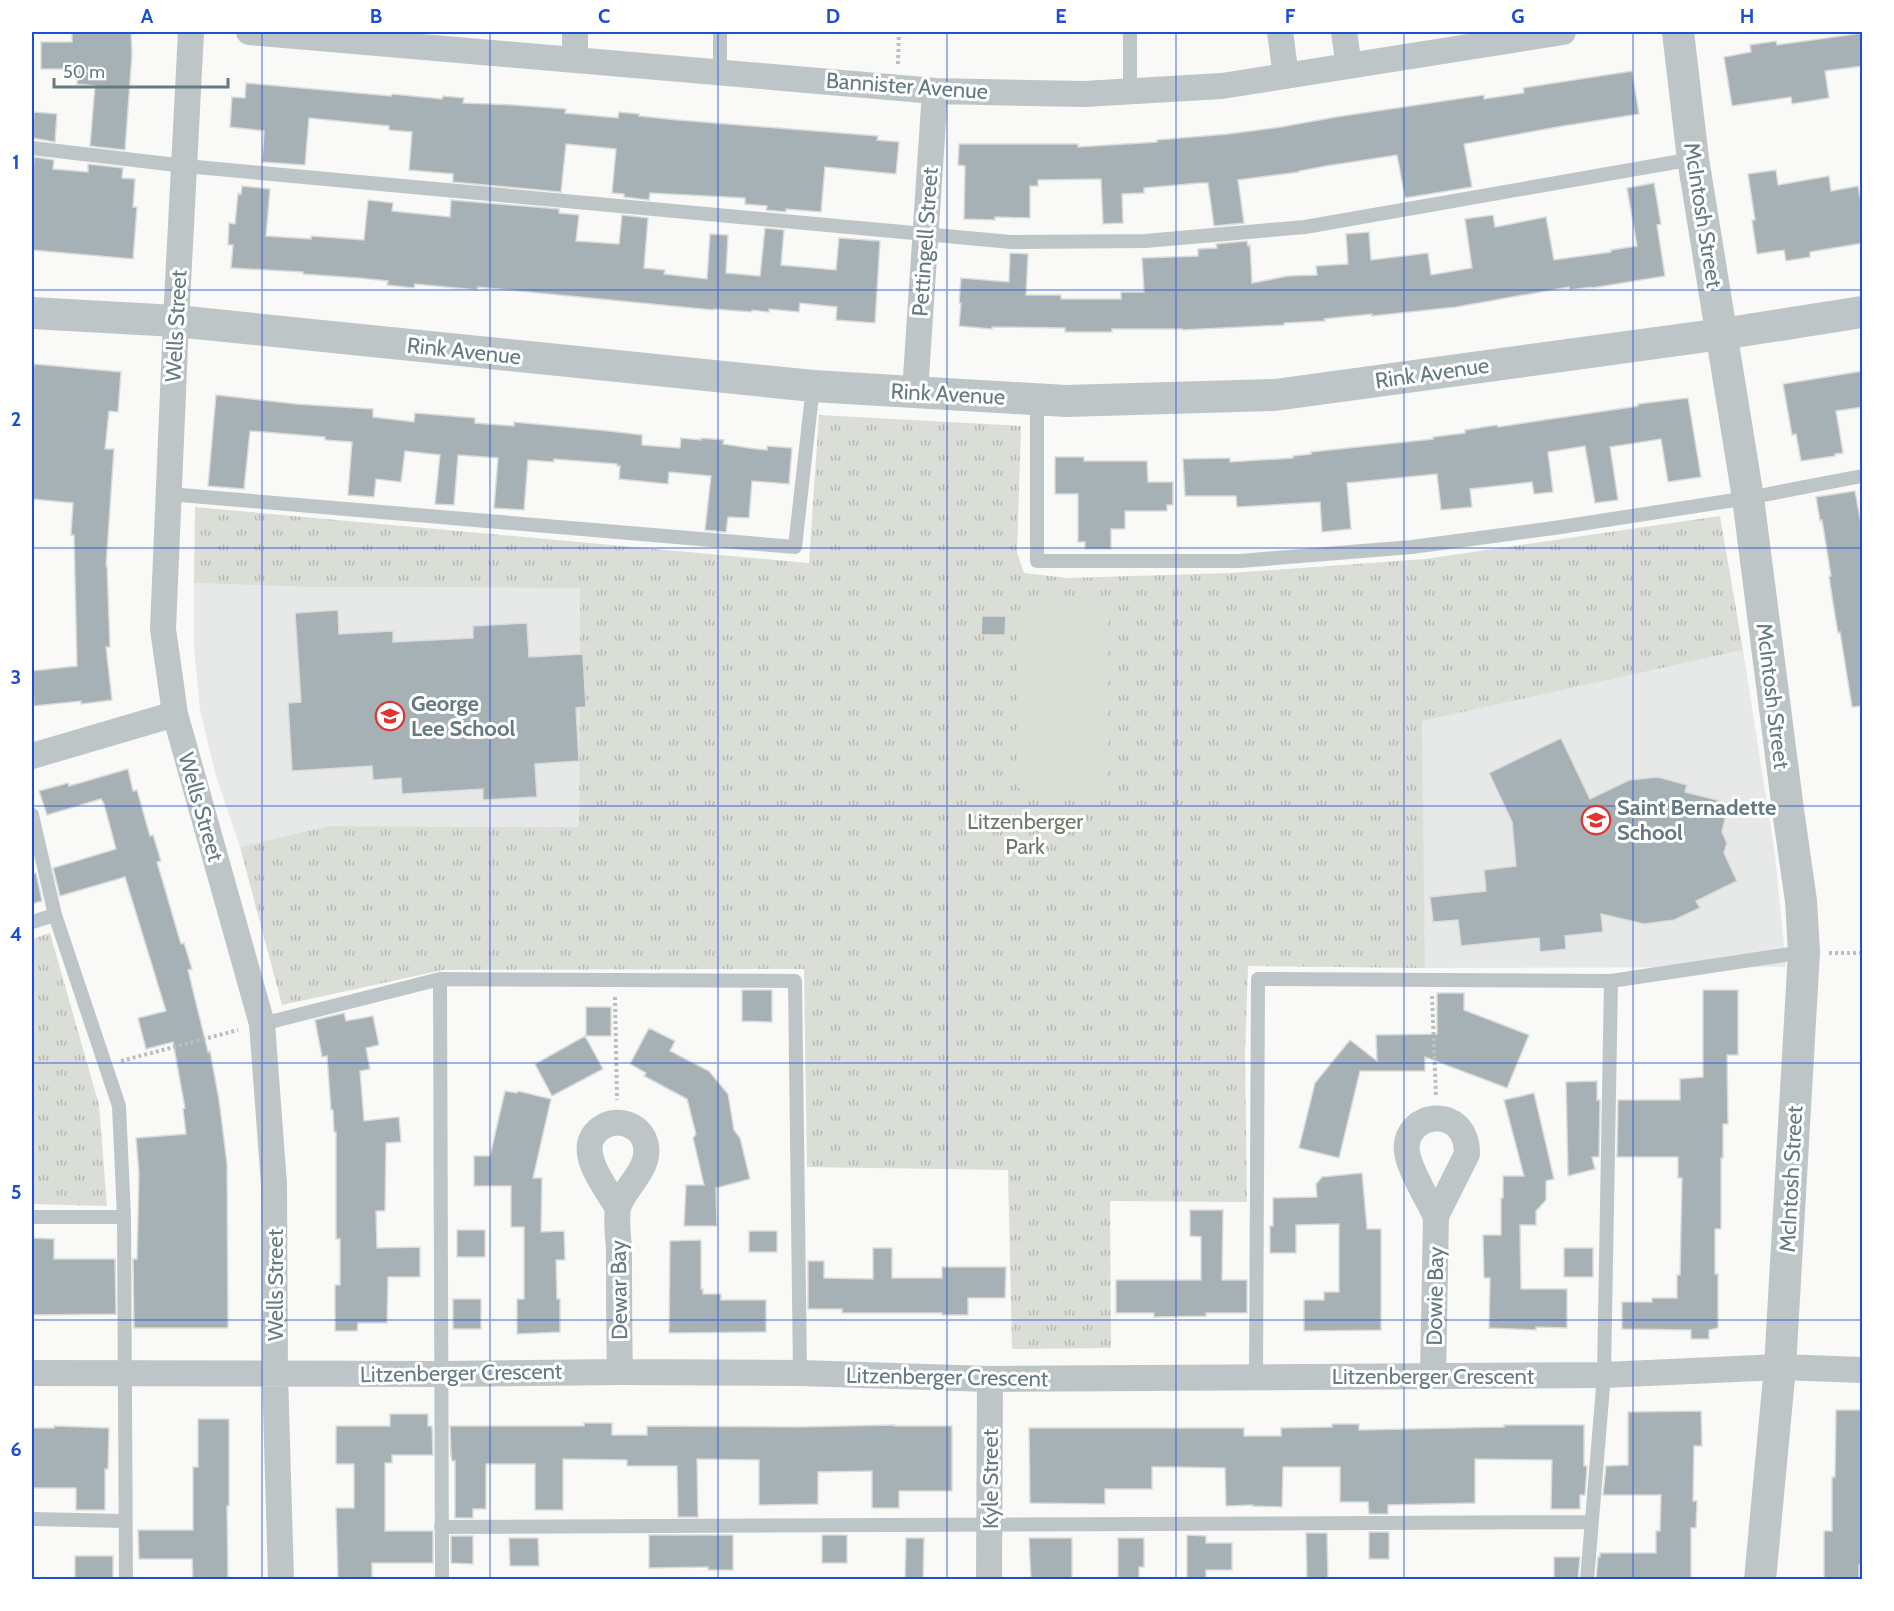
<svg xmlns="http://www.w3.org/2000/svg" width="1894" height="1611" viewBox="0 0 1894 1611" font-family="Cabin,sans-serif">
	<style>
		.built { fill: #e7e9e8 }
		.grass { fill: url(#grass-tufts) }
		.garden { fill: #daded6 }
		.building { fill: #a5b1b4; stroke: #dbdbd9; stroke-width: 1.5 }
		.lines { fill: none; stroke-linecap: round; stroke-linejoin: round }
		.path { stroke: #bbbfc1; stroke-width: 4; stroke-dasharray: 3 3; stroke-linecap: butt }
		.service { stroke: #bec5c7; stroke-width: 14 }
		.minor { stroke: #bec5c7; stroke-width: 26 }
		.tertiary { stroke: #bec5c7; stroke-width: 32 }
		.grid { fill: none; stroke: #1d4ed8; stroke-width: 1.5; stroke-opacity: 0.55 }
		.labels { text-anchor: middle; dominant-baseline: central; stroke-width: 6; stroke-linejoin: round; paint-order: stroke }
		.street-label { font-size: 22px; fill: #657a81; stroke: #fff }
		.poi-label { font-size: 22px; font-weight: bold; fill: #657a81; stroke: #fff; text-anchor: start }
		.park-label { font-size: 22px; fill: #6c7964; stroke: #fff }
		.neatline { fill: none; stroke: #1d4ed8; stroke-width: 2 }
		.grid-label { font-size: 20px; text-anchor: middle; font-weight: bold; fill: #1d4ed8 }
	</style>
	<defs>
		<pattern id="grass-tufts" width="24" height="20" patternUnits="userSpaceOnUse" patternTransform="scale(1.5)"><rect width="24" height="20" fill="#daded6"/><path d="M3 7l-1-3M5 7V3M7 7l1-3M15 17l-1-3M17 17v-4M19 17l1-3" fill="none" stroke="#b4b9b3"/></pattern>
	</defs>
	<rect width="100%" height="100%" fill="#f9f9f7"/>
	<path class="built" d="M194,583L306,587L580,588L579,827L328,826L240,847L216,776L200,710L194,647Z
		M1743,650L1775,854L1786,967L1425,968L1421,721Z"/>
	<path class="grass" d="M819,415L1021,426L1017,552L1024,573L1068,578L1230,573L1425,559L1720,516L1743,650L1422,721L1425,968L1248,966L1245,1054L1247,1202L1110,1201L1111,1348L1012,1349L1008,1170L807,1167L804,969L443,970L282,1005L240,847L328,826L579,827L580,588L306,587L194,583L195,507L809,563Z
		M50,933L99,1105L107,1206L32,1204V939Z"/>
	<path class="garden" d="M1029,604L1096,605C1103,607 1105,609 1107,616L1108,786L1106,791L1097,796H1032C1024,795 1021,793 1018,785L1017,620C1018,611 1021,607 1029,604Z"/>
	<path class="building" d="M72,32H131L132,54L125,150L90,146L95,86L77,84L79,69H41V42H72Z
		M1863,33V66L1825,71L1829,98L1792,104L1791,97L1732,106L1724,57L1751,52L1750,45L1776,41L1777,45Z
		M1632,71L1639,114L1563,126L1464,144L1472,187L1405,198L1397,155L1326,166L1299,171V172L1238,180L1244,223L1214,226L1208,183H1200L1144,188V193L1122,194L1123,223L1103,224L1101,179L1038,180V186H1030V218L995,217V220L964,219L965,166L958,165L959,144H1078V147L1157,142V140L1228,134L1281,127L1336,117L1484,95V99L1524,93L1523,88Z
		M246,83L391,96L392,94L442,99L443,96L464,98L463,103L514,105L566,109L565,113L618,118L619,112L639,114V116L678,120L878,136L877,140L899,142L896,174L825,167L821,212L786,209V212L766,210L767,206L745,204V198L650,193L649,200L624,197V194L612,193L616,149L566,144L561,192L453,182V174L409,170L412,132L389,130V126L309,118L305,165L262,162L264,131L230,127L232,97L245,98Z
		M34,112L57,114L55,142L32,138Z
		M34,157L54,160L53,169L88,172V164L123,168L122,178L135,179L133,207H137L133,259L32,250V184Z
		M1776,170L1778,185L1829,176L1831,191L1858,186L1863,212V243L1810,252V257L1786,261L1784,250L1757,254L1752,220H1755L1748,174Z
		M1654,183L1661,224L1657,225L1665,276L1592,288L1591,287L1570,290L1569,287L1456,307L1372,316V314L1324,319L1325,321L1284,323V325L1182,330V329H1112V332H1065V328L992,327V329L959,326L961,303H959L961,278L1009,282L1010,253L1028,254L1026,295H1061V299H1121V292H1144L1142,258L1198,256V249L1217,248L1216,244L1247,241L1248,246L1250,245L1252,283L1288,276L1317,275L1316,266L1348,264L1346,234L1369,232L1371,260L1428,253L1431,275L1472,268L1465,219L1493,215L1495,227L1546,217L1554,260L1611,252V250L1637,246L1627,188Z
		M242,186L270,189L266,236L311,239V236L364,240L368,200L393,203L392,211L450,217L451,200L559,209V213L579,215L576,241L619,244L622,215L648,218L644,268L665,270L664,274L707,279L710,234L728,235L726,273L760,276L765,228L784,230L781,265L836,270L839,238L880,241L875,323L836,320L837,307L800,303L799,312L769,309V312L752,310V312L714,309L713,310L478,287L477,290L415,284L414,288L387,285L388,281L359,278L303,274V272L231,268L233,245H228L229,223L235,224L238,193L241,194Z
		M34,364L121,372L118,412L109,411L105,449H114L106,566H107L110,647H106L112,700L81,704V701L34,706L32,671L77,666L74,535H71L73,503L32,499V388Z
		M1863,371V407L1836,411L1843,453L1835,454V456L1801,461L1796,434L1792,435L1783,384Z
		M216,395L296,404L373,409V417L414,422L415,413L475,418V423L514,426V422L609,431L642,435V445L680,448L681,438L701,440V438L724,440L723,444L749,448L767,450V446L792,448L789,484L752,481L749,518L728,517L726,532H724L705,530L711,476L669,472L668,484L619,479L620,466H617V464L554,459V462L528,460L524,510L494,508L498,458L458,455L454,505L435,504L440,455L405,451L401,482L376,479L374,497L348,495L352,442L325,440V437L250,431L244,489L208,486Z
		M1688,398L1701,477L1668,482L1661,439L1610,447L1618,500L1595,503L1585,446L1548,452L1553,492L1534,494L1532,482L1470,489L1472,507L1441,510L1437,474L1347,483L1351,529L1322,532L1320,502L1237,507L1236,496H1185L1183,459L1230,458V462L1293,458V456L1311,454V452L1433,439V437L1465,433V430L1497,425L1498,427L1638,406V404Z
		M1055,457H1084V461H1147L1148,482H1173V505H1167V511H1125V529H1111V549H1085V542H1078V494H1055Z
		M1855,491L1863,535V706L1852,707L1840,632L1838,633L1833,603L1829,576H1831L1822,520L1820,521L1816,497Z
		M338,610L339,634L393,631V642L473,638V626L527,623L529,657L583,654L586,707L576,708L579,761L535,764L537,797L483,800V789L402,794L401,778L373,780L372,766L292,771L288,703L301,702L295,613Z
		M982,616H1006L1005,635H981Z
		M1561,738L1590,799L1629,780L1658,777L1687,785L1685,792L1729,803L1722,832L1727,843L1724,853L1737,881L1696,901L1700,908L1674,920L1644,924L1601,914L1603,932L1565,936L1566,949L1540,952L1539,938L1461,946L1458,920L1433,922L1430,897L1486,891L1484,870L1516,866L1512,822L1489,773Z
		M128,769L133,791L137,790L150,836L153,835L161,861L157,862L181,944L184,943L192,969L188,970L208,1052L210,1051L219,1100L227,1164L228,1328H134L133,1259H137L139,1173L136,1138L186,1134L183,1109L185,1108L173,1042L146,1049L138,1018L166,1011L125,877L60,896L53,868L116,849L104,804L101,799L47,815L39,791L68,783L69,786Z
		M36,873L42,901L32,904V874Z
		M742,990H772V1022L742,1021Z
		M1703,990H1738V1055H1727L1728,1124H1723V1158H1721V1229H1715V1274H1718V1328L1709,1330V1339H1691V1330L1622,1329V1302H1652V1298H1677V1275H1680L1682,1178H1678V1157H1617L1618,1100H1680V1079L1703,1077Z
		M1437,993H1464V1010L1529,1035L1507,1088L1425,1057V1071H1360L1339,1158L1299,1148L1315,1083L1350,1040L1377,1061L1376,1035L1437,1034Z
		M586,1007H611V1036H586Z
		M344,1013L346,1021L373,1016L379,1045L366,1048L370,1069L360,1071L364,1121L399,1117L401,1142L386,1143L385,1211H376L377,1248L420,1247V1277H388L387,1323H358L357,1331H335V1285H340V1239H336V1132H334L333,1110H331L327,1056L322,1057L315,1020Z
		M649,1028L675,1041L670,1051L709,1071L728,1094L734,1130L740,1138L750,1179L716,1188L717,1226H684L686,1185H704L693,1138L696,1134L687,1099L644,1076L646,1073L630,1064Z
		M585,1036L603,1069L552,1096L535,1064Z
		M1597,1081V1100H1600L1599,1157H1592L1595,1169L1568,1176L1566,1082Z
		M505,1091L517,1093L518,1091L551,1099L533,1178H542L541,1232L564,1231L565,1260H556L557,1299H560V1332L517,1334V1299H524V1227H511V1186H474V1156H490Z
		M1534,1093L1554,1179L1546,1181V1200L1536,1211V1225H1520L1521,1289H1567V1328L1536,1327V1330L1489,1328L1490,1278H1484L1483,1235H1501V1198H1503V1176H1524L1504,1100Z
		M1362,1173L1367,1229H1381V1330L1304,1331V1300H1324V1292H1339V1224L1296,1225V1253H1270V1226H1273V1198L1317,1197L1316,1184L1322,1177Z
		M1190,1210H1223L1222,1280H1247V1313H1206V1316L1154,1317V1313H1116V1280H1201V1237L1190,1236Z
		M457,1230H485V1257H457Z
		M749,1231H777V1252H749Z
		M32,1238L54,1239V1259H115L116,1314L32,1315Z
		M701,1240V1289H703V1294H721V1300H766V1332L669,1333L670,1241Z
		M873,1248H892V1278H942V1267H1006L1005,1298H968V1315H942V1313H842V1309H808V1261H824V1278L873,1279Z
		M1564,1248H1593V1277H1564Z
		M453,1299H481V1329H453Z
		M1836,1410H1863V1565H1859V1580H1824V1531H1832V1477H1835Z
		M1701,1411L1702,1446H1694L1693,1501H1697L1696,1528H1691V1580H1596L1598,1557H1600V1553H1656V1531H1660L1661,1495H1603L1606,1466L1628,1465V1412Z
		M390,1414H428V1426H432L433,1455H392V1463H385V1531H433V1563H372V1580H338L336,1508H354V1464H336V1426H390Z
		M198,1419H229V1506H227L228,1580H193L192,1559H139L138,1530H193V1467H198Z
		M584,1423H612V1435H647V1426L798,1427L895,1425V1426H952V1491H899V1508H872V1471L818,1472V1504L759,1505V1460L697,1459L698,1517H678L677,1466H627V1460L563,1459V1510H535V1464H486V1509H473V1518H455V1461H452L451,1455L450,1426H584Z
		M1332,1424H1359V1430L1504,1427V1425H1584V1466H1587L1585,1495H1580V1509H1551L1552,1460L1475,1459V1503L1388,1505V1514H1369L1368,1502H1340V1467H1283L1282,1507L1253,1506V1505L1226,1506L1225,1468L1178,1467H1152V1489H1105V1504L1030,1503L1029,1428H1244V1436H1281V1428L1332,1427Z
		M54,1426L109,1428L108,1469H105V1510H76V1488H32V1428H54Z
		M1369,1532H1389V1559H1369Z
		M1306,1533H1327L1328,1580H1307Z
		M649,1535H733V1570H708V1567L649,1568Z
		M822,1535H847V1563H822Z
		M1187,1535L1206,1536V1543H1232V1570H1206V1580H1187Z
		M451,1536H473V1564L451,1563Z
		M509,1538H538L539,1566H510Z
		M906,1538H924L923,1580H905Z
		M1029,1538H1072V1580H1031Z
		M1118,1538H1144V1567H1139V1580H1118Z
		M75,1556H113V1580H75Z
		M1554,1557H1580L1578,1580H1554Z"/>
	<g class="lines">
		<path class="path" d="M898,64L899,32
			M1829,953H1862
			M1432,996L1436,1096
			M615,997L617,1100
			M121,1061L238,1030"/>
		<path class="service" d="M720,32V72
			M1130,32V91
			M32,148L185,166L1011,242L1145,241L1305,227L1693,159
			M1037,399V561H1240L1412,547L1561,527L1748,498L1862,476
			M169,494L795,547L813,386
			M32,815L55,915L119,1106L124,1217L126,1580
			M32,922L55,915
			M440,979L442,1580
			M262,1024L440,979L795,981L800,1373
			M32,1217H124
			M1256,1377L1258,979L1611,981L1804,952
			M32,1519L125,1521
			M441,1527L1591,1522
			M1587,1580L1604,1375L1611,981"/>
		<path class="minor" d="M191,32L176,321L163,629L175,714L262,1024L274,1184L275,1374L281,1580
			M249,32L935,91L1084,94L1222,86L1563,32
			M1280,32L1286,76
			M1344,32L1349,66
			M575,60V32
			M915,392L935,91
			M32,756L175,714
			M618,1208C605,1186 570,1145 604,1126C621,1117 643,1127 646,1146C650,1170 624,1187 618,1208C616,1218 618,1238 619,1249C619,1290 619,1331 620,1372
			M32,1373L441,1374L620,1372L800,1373L990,1379L1604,1375L1780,1367L1862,1370
			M1433,1376L1436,1216L1467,1154C1467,1102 1402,1112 1407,1152C1409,1169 1428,1200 1436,1216
			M989,1580L990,1379"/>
		<path class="tertiary" d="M1678,32L1693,159L1748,498L1788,810L1801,901L1804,952L1780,1367L1760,1580
			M32,313L176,321L813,386L1066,401L1275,395L1722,334L1862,312"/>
	</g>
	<path class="grid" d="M262,32V1580M490,32V1580M718,32V1580M947,32V1580M1176,32V1580M1404,32V1580M1633,32V1580M32,290H1862M32,548H1862M32,806H1862M32,1063H1862M32,1320H1862"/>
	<defs>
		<g id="school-ring" transform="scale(1.5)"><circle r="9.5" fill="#fff" stroke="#de3432" stroke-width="1.5"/><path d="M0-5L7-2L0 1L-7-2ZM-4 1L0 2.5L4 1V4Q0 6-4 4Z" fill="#de3432"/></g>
	</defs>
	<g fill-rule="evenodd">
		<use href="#school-ring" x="390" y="716"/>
		<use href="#school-ring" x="1596" y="820"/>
	</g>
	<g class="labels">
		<g class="street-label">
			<text transform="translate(907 86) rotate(4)">Bannister Avenue</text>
			<text transform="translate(1703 215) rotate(81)">McIntosh Street</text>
			<text transform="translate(925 242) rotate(-86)">Pettingell Street</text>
			<text transform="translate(176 326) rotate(-87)">Wells Street</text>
			<text transform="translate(464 351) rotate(6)">Rink Avenue</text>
			<text transform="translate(1432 373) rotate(-8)">Rink Avenue</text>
			<text transform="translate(948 394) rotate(3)">Rink Avenue</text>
			<text transform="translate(1773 696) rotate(83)">McIntosh Street</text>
			<text transform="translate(201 807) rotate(74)">Wells Street</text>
			<text transform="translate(1791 1179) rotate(-87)">McIntosh Street</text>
			<text transform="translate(275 1285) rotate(-90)">Wells Street</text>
			<text transform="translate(619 1290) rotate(-91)">Dewar Bay</text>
			<text transform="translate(1435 1296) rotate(-89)">Dowie Bay</text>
			<text transform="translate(461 1373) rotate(-1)">Litzenberger Crescent</text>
			<text x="1433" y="1376">Litzenberger Crescent</text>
			<text transform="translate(947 1377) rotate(1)">Litzenberger Crescent</text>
			<text transform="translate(990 1479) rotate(-90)">Kyle Street</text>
		</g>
		<g class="poi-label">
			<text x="411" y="703">George<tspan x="411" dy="25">Lee School</tspan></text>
			<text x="1617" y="807">Saint Bernadette<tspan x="1617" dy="25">School</tspan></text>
		</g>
		<g class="park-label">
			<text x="1025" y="821">Litzenberger<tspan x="1025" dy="25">Park</tspan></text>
		</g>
	</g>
	<rect width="1894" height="1611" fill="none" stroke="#ffffff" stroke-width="66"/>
	<path d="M54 78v9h174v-9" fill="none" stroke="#657a81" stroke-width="3"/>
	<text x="63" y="78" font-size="18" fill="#657a81" stroke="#ffffff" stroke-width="4.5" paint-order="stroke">50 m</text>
	<rect x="33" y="33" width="1828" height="1545" class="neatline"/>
	<g class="grid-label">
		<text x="147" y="23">A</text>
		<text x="376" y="23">B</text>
		<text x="604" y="23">C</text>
		<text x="833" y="23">D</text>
		<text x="1061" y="23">E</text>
		<text x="1290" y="23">F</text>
		<text x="1518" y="23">G</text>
		<text x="1747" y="23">H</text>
		<text x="16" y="169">1</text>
		<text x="16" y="426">2</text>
		<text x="16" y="684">3</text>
		<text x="16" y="941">4</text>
		<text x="16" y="1199">5</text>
		<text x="16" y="1456">6</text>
	</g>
</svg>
